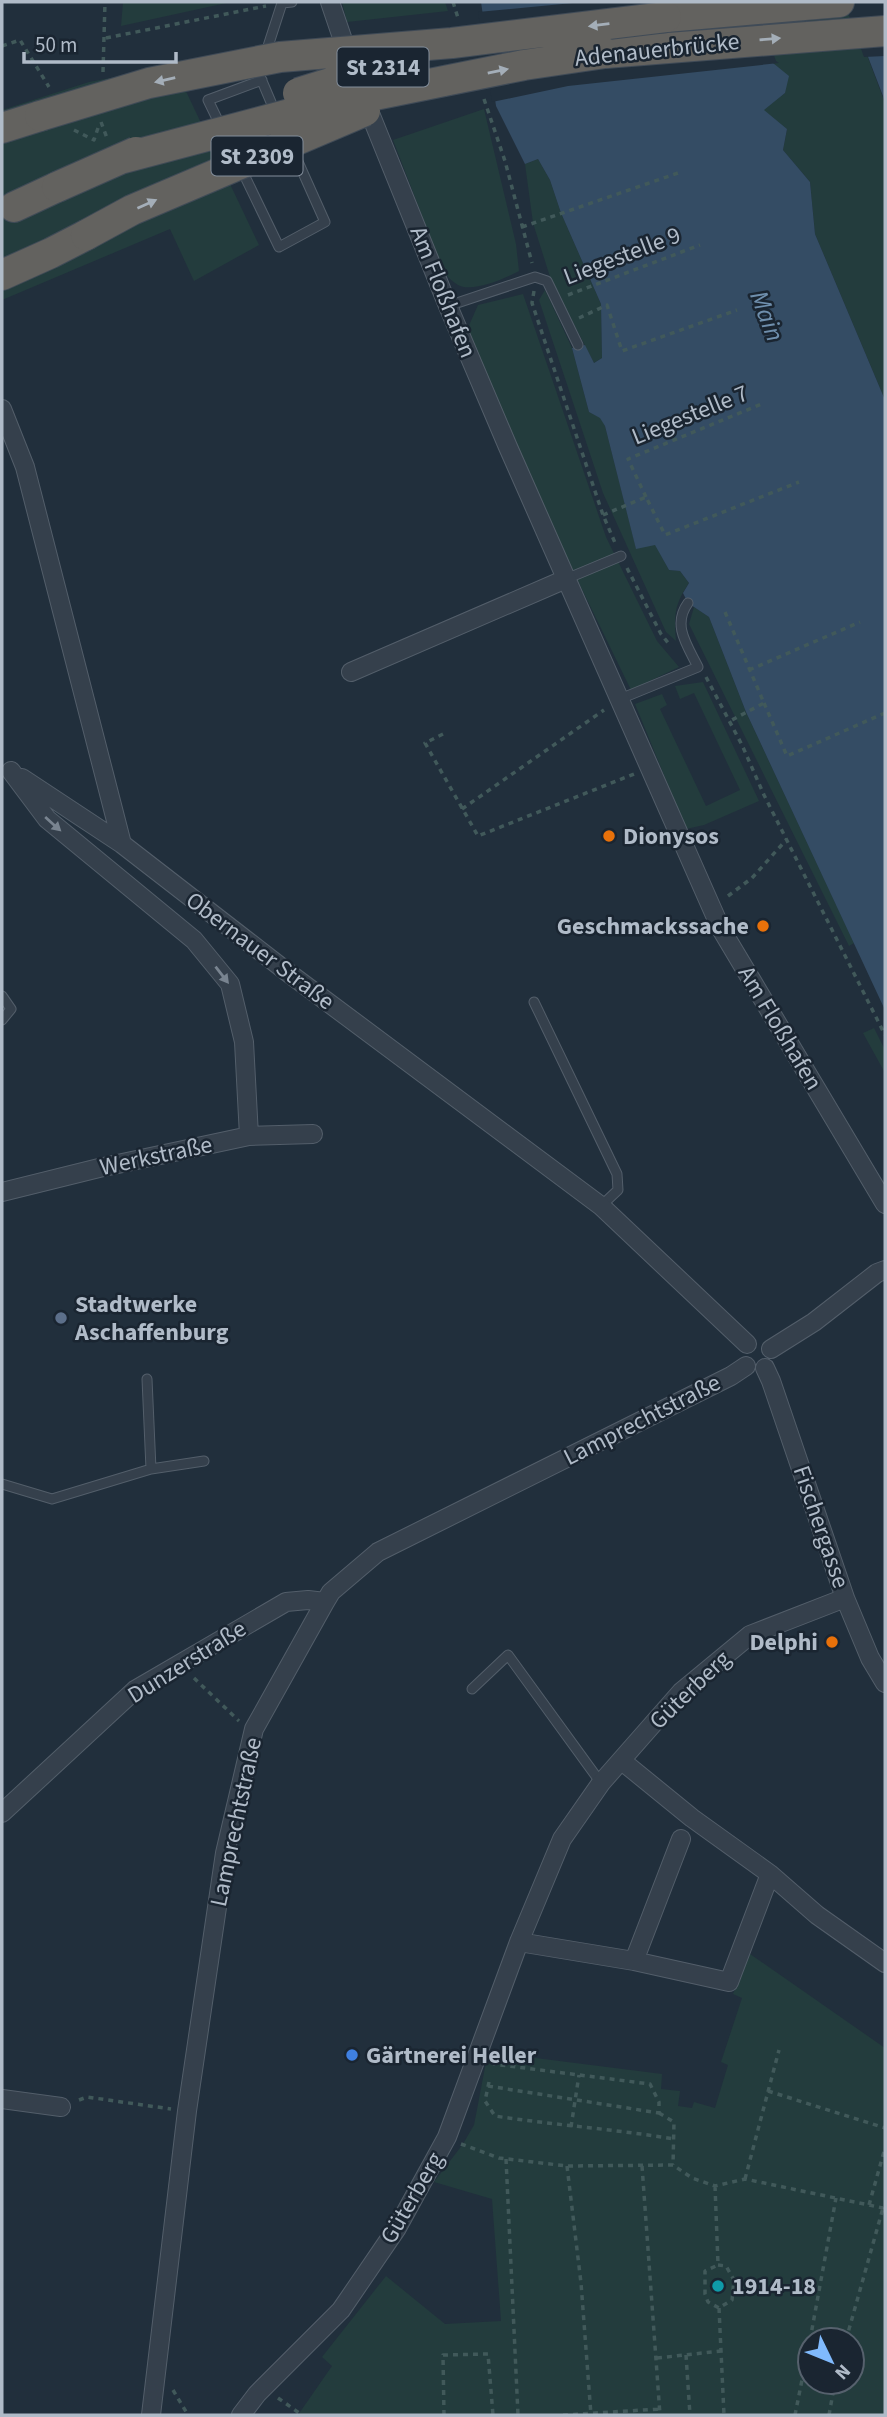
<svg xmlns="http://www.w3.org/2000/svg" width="887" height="2417" viewBox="0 0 887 2417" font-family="'Source Sans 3',sans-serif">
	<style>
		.green { fill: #233c3d; fill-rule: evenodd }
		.water { fill: #344c64 }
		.pier { fill: #212f3c }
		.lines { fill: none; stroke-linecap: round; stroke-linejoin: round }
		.service-casing { stroke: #535e6a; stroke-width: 11 }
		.minor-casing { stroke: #535e6a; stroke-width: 20 }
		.trunk-casing { stroke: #404b57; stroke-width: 32 }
		.path { stroke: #41595a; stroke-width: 3.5; stroke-dasharray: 5 5; stroke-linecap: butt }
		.service { stroke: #35404c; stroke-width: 9 }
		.minor { stroke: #35404c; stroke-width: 18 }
		.trunk { stroke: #63625f; stroke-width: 30 }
		.trunk-bridge-casing { stroke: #404b57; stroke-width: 32; stroke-linecap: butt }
		.trunk-bridge { stroke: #63625f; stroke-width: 30 }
		.oneway { fill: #a4aeb8 }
		.oneway2 { fill: #798490 }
		.food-dot { fill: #e8710a; stroke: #1a2531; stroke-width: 2.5 }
		.service-dot { fill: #5c6f8a; stroke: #1a2531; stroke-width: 2.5 }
		.shop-dot { fill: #3f7fe0; stroke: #1a2531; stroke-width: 2.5 }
		.culture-dot { fill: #0f9aa8; stroke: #1a2531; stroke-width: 2.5 }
		.labels { text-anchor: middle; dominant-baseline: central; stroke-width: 5; stroke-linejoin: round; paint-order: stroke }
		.shield { fill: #1a2531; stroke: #838e9b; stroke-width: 2 }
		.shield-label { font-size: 23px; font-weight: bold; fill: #b0bbc8 }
		.street-label { font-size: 24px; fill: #b0bbc8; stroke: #1a2531 }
		.poi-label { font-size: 24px; font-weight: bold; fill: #b0bbc8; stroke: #1a2531; text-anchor: start }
		.water-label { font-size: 26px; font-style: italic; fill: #6f8fad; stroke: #1a2531 }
	</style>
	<rect width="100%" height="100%" fill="#212f3c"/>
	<path class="green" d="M123,2H231L121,26Z
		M342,2H445L448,11L347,22Z
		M751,2H847L885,103V400L815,234L810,182L783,150L787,129L763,110L785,93Z
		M174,66L259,245L194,281L170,229L2,300V110L89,82Z
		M484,109L516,244L519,271C506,278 472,293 458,285C453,282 448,277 444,273L393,140Z
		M538,159L550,180L561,213L601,304L602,358L594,363L551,280L533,223L525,164Z
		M545,290L572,348L589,412L601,418L605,426L636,548L655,544L669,570L680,571L689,583C674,605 674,615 676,641L666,632L603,493L539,300Z
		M523,294L606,537L657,641L679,667L631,690L557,538L467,330L478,305Z
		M694,607L709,617L746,712L854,943L849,946L689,624Z
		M703,682L759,801L704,825L686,829L635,704L662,694L667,705L660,709L706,806L740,790L694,693L680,699L675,686Z
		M874,1028L885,1050V1073L863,1033Z
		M750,1954L885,2048V2415H298L332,2366L322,2357L386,2276L445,2324L501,2321L492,2199L434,2182L463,2144L474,2125L488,2052L662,2074L661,2089L680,2091L678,2106L692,2108L694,2102L715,2108L728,2065L721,2062L742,1998L733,1994ZM810,2340H852V2382H810Z"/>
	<path class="water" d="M481,2H751L773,63L789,76L785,93L764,110L787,129L783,150L810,182L815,234L885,400V1010L746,712L709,617L688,603L683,593L689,583L680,571L669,570L655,545L636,549L605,426L600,418L589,412L572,348L585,345L594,363L602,358L601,304L561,213L550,180L538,159L525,164L496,106Z
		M847,2H885V103L883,96Z"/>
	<path class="pier" d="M583,2H755L776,61L779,63L568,86L492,102L478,12Z
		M844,2H885V56L864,57Z"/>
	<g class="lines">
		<g class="service-casing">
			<path id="service" d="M262,80L208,100L279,247L325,222L291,146
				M276,114L259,74L282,3L292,2
				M448,306L535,277L547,281L578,345
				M566,579L621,556
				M620,699L698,667C687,645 672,625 688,603
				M2,996L11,1009L2,1020
				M534,1002L617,1174L618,1190L601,1206
				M151,1469L204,1461
				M2,1484L52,1499L151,1469L147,1379
				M472,1689L508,1655L601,1783"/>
		</g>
		<g class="minor-casing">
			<path id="minor" d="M330,2L349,58
				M365,101L448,306L508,447L721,929L885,1204
				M2,409L25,467L122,844L286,971L601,1206L747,1344
				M351,672L566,579
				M11,771L47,819L194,940L230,984L244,1042L249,1136
				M22,778L122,844
				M2,1192L99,1168L249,1136L313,1134
				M771,1349L814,1322L877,1273L885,1270
				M765,1368L771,1381L845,1598L870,1658L885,1683
				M2,1813L135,1690L286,1602L308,1600L325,1602
				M770,1874L817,1915L885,1963
				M519,1942L634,1961L729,1982L770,1874L692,1818L622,1761
				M634,1961L681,1839
				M2,2099L61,2107
				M151,2415L187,2111L225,1853L254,1729L325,1602L331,1592L378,1552L731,1376L746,1366
				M241,2415L257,2394L341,2310L397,2228L447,2137L519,1942L562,1839L601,1783L681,1692L750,1635L845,1598"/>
		</g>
		<g class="trunk-casing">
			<path id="trunk" d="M666,17L839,2
				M605,53L885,31
				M2,128L40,116
				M14,207L57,187
				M2,275L51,253L86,235"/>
		</g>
		<path class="path" d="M453,2L458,18
			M106,38L266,6
			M2,46L20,40L49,87
			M103,72L105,2
			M484,99L505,161L532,263
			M101,122L107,138
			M74,130L94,140L99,125
			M522,227L678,173
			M534,291L532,303L603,515L616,545
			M568,295L700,245
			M579,318L607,305L622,351L737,310
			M646,497L628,459L764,403
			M603,515L646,497L665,535L799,482
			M627,568L661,634L669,644
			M725,612L764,703L730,721
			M749,670L860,622
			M706,677L742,745L764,795L885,1035
			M764,703L787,756L885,713
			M443,734L425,743L478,836L634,774
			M462,809L604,710
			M728,896L752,878L787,839
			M194,1678L239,1721
			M489,2082L485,2101L495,2116C554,2125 614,2129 674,2139
			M488,2086L659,2113V2102L650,2084L493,2064
			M768,2091L885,2128
			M79,2100L87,2097L171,2109
			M659,2113L674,2122L673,2165
			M571,2127L579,2075
			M461,2144L499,2158L567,2166L673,2165L692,2178L715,2186L745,2179L883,2208L885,2203
			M506,2159L518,2415
			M567,2166L581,2283L591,2415
			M642,2166L660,2415
			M745,2179L779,2050
			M715,2186L718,2264
			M869,2205L885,2148
			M718,2265L726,2266L734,2280L732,2300L719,2308L708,2302L705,2294V2271Z
			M719,2308L724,2415
			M810,2340L836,2198
			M846,2340L883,2208
			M686,2355L690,2415
			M657,2358L721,2351
			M173,2390L188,2415
			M278,2398L302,2415
			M444,2415L443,2355L488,2354L493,2415
			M563,2415L660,2409
			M795,2415L810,2340
			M829,2415L835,2382"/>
		<use href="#service" class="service"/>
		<use href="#minor" class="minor"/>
		<use href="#trunk" class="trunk"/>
		<g class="trunk-bridge-casing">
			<path id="trunk-bridge" d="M298,93L407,59
				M40,116L149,83L280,57L452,43L666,17
				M120,159L320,106L524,65L605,53
				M57,187L136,152
				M86,235L132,210L365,111"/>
		</g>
		<use href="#trunk-bridge" class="trunk-bridge"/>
	</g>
	<defs><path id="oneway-solid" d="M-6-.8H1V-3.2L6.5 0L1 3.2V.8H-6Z" transform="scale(1.75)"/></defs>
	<g class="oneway">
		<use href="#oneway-solid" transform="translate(599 25) rotate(173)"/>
		<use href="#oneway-solid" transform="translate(770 39) rotate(-5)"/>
		<use href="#oneway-solid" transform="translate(498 71) rotate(-12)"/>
		<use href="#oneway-solid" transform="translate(165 80) rotate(167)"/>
		<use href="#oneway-solid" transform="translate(147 204) rotate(-24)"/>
	</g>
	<g class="oneway2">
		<use href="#oneway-solid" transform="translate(53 824) rotate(42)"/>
		<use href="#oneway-solid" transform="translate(222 975) rotate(52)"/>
	</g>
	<g class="food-dot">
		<circle cx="609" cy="836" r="7"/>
		<circle cx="763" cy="926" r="7"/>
		<circle cx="832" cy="1642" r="7"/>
	</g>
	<circle class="service-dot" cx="61" cy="1318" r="7"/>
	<circle class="shop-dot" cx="352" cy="2055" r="7"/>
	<circle class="culture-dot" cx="718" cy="2286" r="7"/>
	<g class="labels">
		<g class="shield">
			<rect x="337.5" y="47.5" width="91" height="39" rx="5"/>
			<rect x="211.5" y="136.5" width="91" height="39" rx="5"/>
		</g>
		<g class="shield-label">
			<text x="383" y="67">St 2314</text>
			<text x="257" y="156">St 2309</text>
		</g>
		<g class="street-label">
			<text transform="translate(657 50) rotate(-6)">Adenauerbrücke</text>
			<text transform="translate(622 256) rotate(-21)">Liegestelle 9</text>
			<text transform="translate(443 292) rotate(68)">Am Floßhafen</text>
			<text transform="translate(690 415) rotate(-22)">Liegestelle 7</text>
			<text transform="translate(260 951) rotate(37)">Obernauer Straße</text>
			<text transform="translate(780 1028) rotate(59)">Am Floßhafen</text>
			<text transform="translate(156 1156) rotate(-12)">Werkstraße</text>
			<text transform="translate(642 1420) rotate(-27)">Lamprechtstraße</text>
			<text transform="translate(821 1527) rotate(71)">Fischergasse</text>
			<text transform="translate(187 1662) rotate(-32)">Dunzerstraße</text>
			<text transform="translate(690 1690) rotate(-44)">Güterberg</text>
			<text transform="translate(236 1822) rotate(-78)">Lamprechtstraße</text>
			<text transform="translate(412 2198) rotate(-60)">Güterberg</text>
		</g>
		<g class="poi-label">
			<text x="623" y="836">Dionysos</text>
			<text x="749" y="926" text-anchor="end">Geschmackssache</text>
			<text x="75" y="1304">Stadtwerke<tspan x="75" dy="28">Aschaffenburg</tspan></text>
			<text x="818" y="1642" text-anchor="end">Delphi</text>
			<text x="366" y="2055">Gärtnerei Heller</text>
			<text x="732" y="2286">1914-18</text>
		</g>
		<g class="water-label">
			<text transform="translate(767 316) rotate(69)">Main</text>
		</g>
	</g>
	<rect width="887" height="2417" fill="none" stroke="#b0bbc8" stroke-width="7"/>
	<g transform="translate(831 2361) rotate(133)"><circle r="33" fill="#1a2531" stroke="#56616d" stroke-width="2"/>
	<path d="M0-5L12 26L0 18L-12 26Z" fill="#80bafd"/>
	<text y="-10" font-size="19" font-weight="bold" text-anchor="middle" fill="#b0bbc8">N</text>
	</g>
	<path d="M24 52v10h152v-10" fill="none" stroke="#b0bbc8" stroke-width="3.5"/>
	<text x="35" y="52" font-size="21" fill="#b0bbc8" stroke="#1a2531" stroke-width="5" paint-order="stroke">50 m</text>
</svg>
